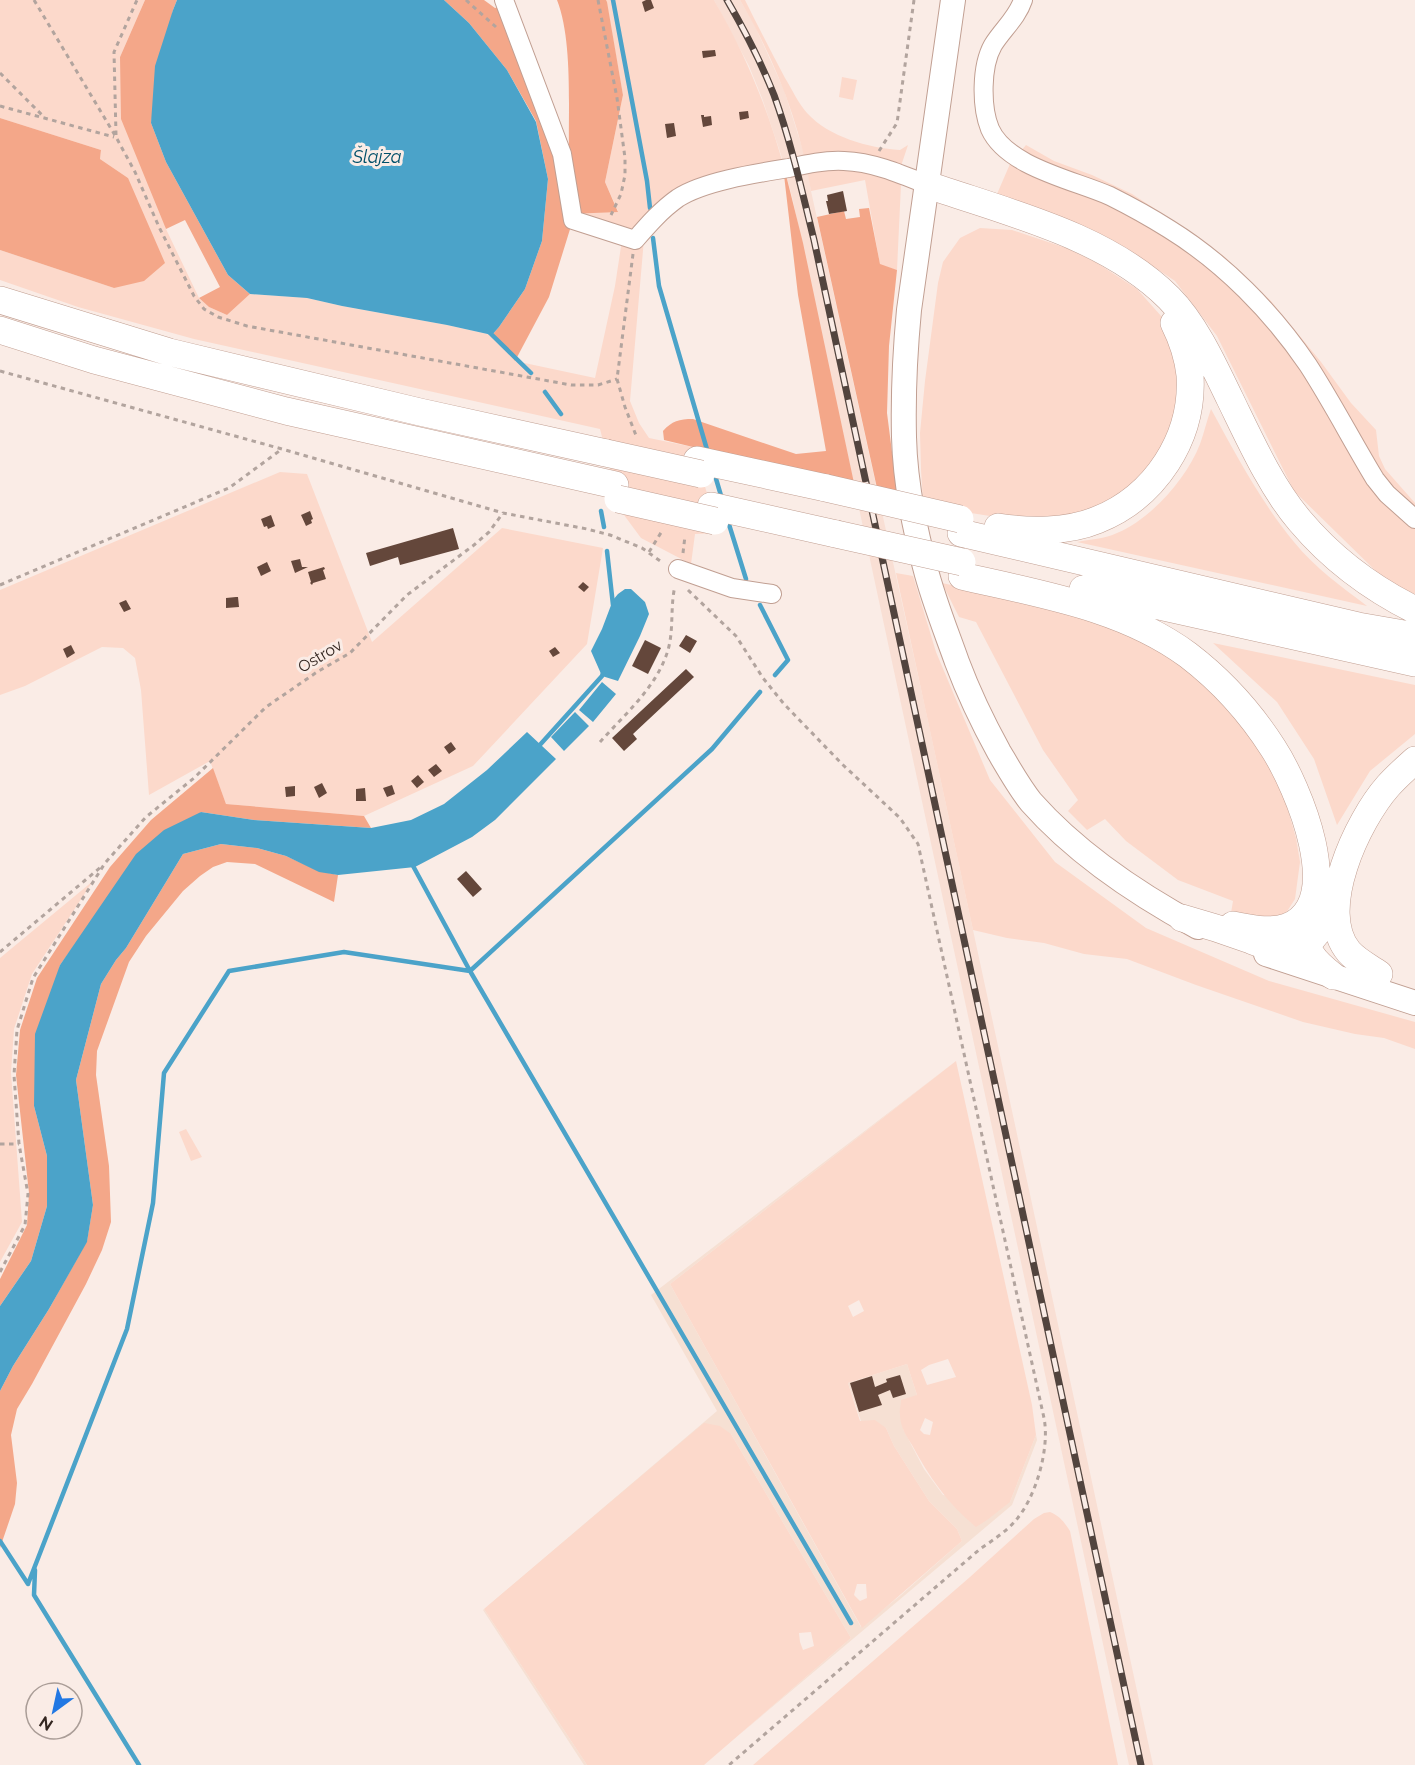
<svg xmlns="http://www.w3.org/2000/svg" width="1415" height="1765" viewBox="0 0 1415 1765" font-family="Raleway,sans-serif">
	<style>
		.industrial { fill: #f6e0d3 }
		.built { fill: #f9dfd4 }
		.green { fill: #fcd9cb; fill-rule: evenodd }
		.forest { fill: #f4a789 }
		.water { fill: #4ba3c9 }
		.lines { fill: none; stroke-linecap: round; stroke-linejoin: round }
		.stream { stroke: #4ba3c9; stroke-width: 4.5 }
		.building { fill: #64473b }
		.minor-casing { stroke: #c19f92; stroke-width: 20 }
		.major-casing { stroke: #c19f92; stroke-width: 26 }
		.highway-casing { stroke: #c19f92; stroke-width: 28 }
		.path { stroke: #b2a49e; stroke-width: 3; stroke-dasharray: 4.5 4.5; stroke-linecap: butt }
		.minor { stroke: #fff; stroke-width: 18 }
		.major { stroke: #fff; stroke-width: 24 }
		.highway { stroke: #fff; stroke-width: 27 }
		.rail-casing { stroke: #52443e; stroke-width: 7 }
		.rail { stroke: #faece6; stroke-width: 4.5; stroke-dasharray: 14; stroke-linecap: butt }
		.highway-bridge-casing { stroke: #c19f92; stroke-width: 28; stroke-linecap: butt }
		.highway-bridge { stroke: #fff; stroke-width: 27 }
		.labels { text-anchor: middle; dominant-baseline: central; stroke-width: 6; stroke-linejoin: round; paint-order: stroke }
		.street-label { font-size: 16px; fill: #332620; stroke: #faece6 }
		.water-label { font-size: 18px; font-style: italic; fill: #004f69; stroke: #faece6 }
	</style>
	<rect width="100%" height="100%" fill="#faece6"/>
	<path class="industrial" d="M956,1061L670,1284L861,1627L901,1595L962,1541L957,1529L929,1501L894,1446L886,1428L861,1421L848,1383L907,1364L917,1395L903,1429L924,1469L943,1495L1010,1502L1036,1435L1037,1440L1012,1505L739,1735L851,1638L731,1434L484,1609L587,1765H584L483,1610L717,1411L651,1295Z"/>
	<path class="built" d="M714,0H740L754,24L784,90L807,163L811,191L923,698L1153,1765H1129L793,201L781,155L762,98L749,66Z"/>
	<path class="green" d="M0,0H145L120,57L166,229L199,298L209,307L227,315L250,294L307,298L342,306L447,325L492,335L515,361L595,378L615,286L622,240L569,214L618,211L605,182L623,95L606,0H714C747,57 769,111 786,175L706,193L683,203L644,239L630,401L639,423L649,438L693,447L719,533L695,534L691,564L641,538L621,511L600,429L194,339L78,307L0,280V250L114,288L128,178L100,159L101,150L0,118Z
		M740,0H745C758,26 771,52 785,78C792,89 798,103 807,113C829,137 868,148 900,150L908,145L902,163L897,270L880,265L865,180L811,191C800,123 775,60 740,0Z
		M842,77L857,80L853,100L839,97Z
		M1026,145L1054,161L1092,175L1132,194L1194,234L1225,257L1271,301L1321,362L1351,403L1376,430L1379,456L1385,469L1415,503V594L1387,582L1294,491L1217,336L1175,281L1121,245L1071,221L997,194L1010,164Z
		M980,228L1012,230L1066,248L1097,263L1137,289L1162,317L1173,338L1182,400L1165,452L1129,495L1075,517L1015,520L971,513L923,501L921,470L920,433L925,381L938,283L943,262L960,238Z
		M1211,409C1236,455 1261,502 1294,542C1315,568 1342,587 1367,606L1077,542C1090,539 1105,539 1117,533C1151,519 1187,478 1200,444C1204,433 1207,420 1211,409Z
		M280,472L307,474L372,642L502,528L603,548L587,644L473,766L364,816L226,804L210,761L149,795L141,690L135,658L123,648L102,647L25,686L0,695V590Z
		M896,573L913,576L936,652L990,780L1055,862L1146,928L1269,981L1415,1022V1049L1384,1038L1355,1034L1303,1022L1196,985L1127,959L1084,954L1044,943L1007,938L973,930Z
		M942,583L1048,606L1124,629L1182,664L1237,714L1278,775L1296,838L1300,862L1295,899L1286,913L1269,919L1231,913L1233,901L1178,880L1126,841L1105,819L1087,830L1068,811L1078,800L1043,750L976,622L959,617Z
		M1213,643L1415,685V734L1370,771L1337,825L1314,759L1277,702Z
		M93,881L32,974L14,1029L11,1073L22,1222L0,1262V958Z
		M956,1061L1032,1405L1036,1435L1010,1502L987,1520L976,1527C948,1504 929,1477 912,1445C906,1436 900,1426 900,1415C899,1410 901,1405 901,1400L917,1395L907,1364L848,1383L860,1421L875,1420L886,1428L894,1446L929,1501L957,1529L962,1541L862,1628L670,1284ZM859,1300L864,1311L853,1317L848,1306ZM948,1359L956,1377L927,1385L921,1370L929,1365ZM925,1418L933,1422L930,1435L924,1434L920,1430ZM857,1584H866L867,1598L860,1601L854,1595Z
		M186,1129L202,1157L191,1161L179,1132Z
		M704,1423L720,1426L731,1434L851,1638L704,1765H587L484,1609ZM811,1632L814,1646L803,1650L800,1642L799,1633Z
		M1050,1512C1060,1516 1064,1522 1070,1531L1118,1765H753L970,1577L1034,1519L1044,1513Z"/>
	<path class="forest" d="M145,0H177L173,10L151,123L166,162L228,275L250,294L227,315L209,307L199,298L220,287L185,220L166,229L121,119L120,57Z
		M444,0H484L495,8L513,3L569,154C568,109 573,41 557,0H606L607,2L623,95L605,182L618,212L569,214L571,226L549,297L515,361L492,335L499,327L525,289L542,241L548,179L536,121L507,70L469,23Z
		M0,118L101,150L100,159L128,178L165,263L144,281L114,288L0,250Z
		M784,175H786L803,243L854,483L694,450L693,447L664,440L663,431C672,421 679,419 693,419L796,454L826,451L798,295Z
		M869,208L880,264L897,270L889,346L887,413L897,491L877,488L817,217L844,211L846,219L860,217L859,209Z
		M213,768L226,804L364,816L371,828L254,820L201,812L89,925L60,965L34,1106L47,1156V1206L31,1261L0,1306V1279L27,1225L29,1193L16,1075L20,1030L37,978L110,867L151,820Z
		M221,844L257,848L286,856L319,871L338,875L334,902L255,864L227,862L213,867L200,876L183,891L146,936L129,962L97,1051L96,1075L109,1166L111,1222L102,1250L86,1284L32,1384L17,1409L11,1435L17,1483L15,1504L0,1548V1391L13,1366L49,1309L87,1241L93,1205L76,1080L101,984L116,960L126,948L183,854Z"/>
	<path class="water" d="M177,0H444L469,23L507,70L536,122L548,179L542,241L525,289L499,327L492,335L447,325L342,306L307,298L250,294L228,275L166,162L151,123L155,66L173,10Z
		M625,589H631L645,602L649,614L640,636L618,681L602,676L591,651L602,629L613,600L618,594Z
		M602,682L616,694L593,722L579,710Z
		M575,712L589,726L564,751L551,737Z
		M527,732L556,759L495,820L472,837L415,867L338,875L319,872L286,856L257,848L221,844L183,854L126,948L116,960L101,984L76,1080L93,1205L87,1242L49,1309L13,1366L0,1391V1306L31,1261L47,1206V1156L34,1106L35,1034L60,965L136,854L164,830L201,812L254,820L371,828L411,820L444,804L487,770Z"/>
	<g class="lines">
		<path class="stream" d="M613,0L647,181L650,208
			M653,238L659,286L708,453
			M488,331L531,373
			M545,392L561,414
			M714,472L722,499
			M601,511L604,527
			M727,518L746,579
			M607,551L613,605
			M760,605L788,660L775,675
			M538,747L602,676L603,673
			M412,864L470,971L851,1623
			M0,1541L28,1584
			M35,1570L34,1595L139,1765
			M28,1584L127,1329L153,1203L164,1073L229,971L344,952L470,971L712,749L760,692"/>
	</g>
	<path class="building" d="M646,0H651L654,8L645,12L642,2Z
		M715,50L716,56L703,58L702,51Z
		M748,111L749,118L740,120L739,112Z
		M701,115H704V117L711,116L712,125L703,127Z
		M674,123L676,136L667,138L665,124Z
		M843,191L847,211L829,214L826,201H828L827,195Z
		M310,511L313,519L311,520L312,523L306,526L301,515Z
		M271,515L275,526L268,529L267,526L264,527L261,519Z
		M453,528L459,549L400,565L398,557L370,566L366,553Z
		M300,559L302,567H308L295,573L291,561Z
		M267,562L271,571L261,576L257,567Z
		M324,567L325,569L323,570L326,579L313,583L312,585L310,583L311,582L308,572Z
		M583,582L589,587L584,592L578,587Z
		M236,597H238L239,607L226,608V598Z
		M126,600L131,609L124,612L119,603Z
		M686,635L697,641L690,653L679,646Z
		M645,640L661,648L648,674L632,666Z
		M71,645L75,653L67,658L63,649Z
		M555,647L560,653L553,657L549,651Z
		M686,669L694,677L633,734L637,739L624,751L612,738Z
		M451,742L456,749L449,754L444,747Z
		M436,764L442,771L434,777L428,770Z
		M418,775L424,782L417,788L411,781Z
		M322,783L327,793L319,798L314,787Z
		M392,785L395,794L387,797L383,788Z
		M295,786V796L286,797L285,787Z
		M365,788L366,801H356V789Z
		M466,871L482,889L473,897L457,879Z
		M900,1375L906,1394L893,1398L890,1390L878,1395L882,1405L859,1412L850,1383L872,1376L875,1387L887,1382L886,1379Z"/>
	<g class="lines">
		<g class="minor-casing">
			<path id="minor" d="M504,0L562,154L573,220L635,240C648,225 661,210 678,198C704,181 758,173 789,168C807,164 825,160 844,161C873,162 901,174 928,185
				M1023,0C1017,18 1003,29 993,45C981,66 981,107 990,129C1007,167 1074,180 1110,196C1130,206 1150,217 1169,229C1224,263 1272,312 1308,365C1332,402 1352,441 1375,479L1387,494L1415,519
				M678,569L732,588L772,594"/>
		</g>
		<g class="major-casing">
			<path id="major" d="M953,0L909,310C905,352 903,395 904,437C905,480 914,526 925,567C933,599 946,631 957,662C969,694 983,723 999,752C1009,769 1019,787 1031,802C1077,854 1137,894 1198,927
				M1266,954L1415,1003"/>
		</g>
		<g class="highway-casing">
			<path id="highway" d="M928,185C1009,213 1107,236 1169,298C1195,324 1214,366 1230,399C1250,440 1271,487 1300,521C1332,559 1371,588 1415,610
				M0,300L169,352L420,412L606,453
				M0,330L94,360L286,411L615,485
				M697,460L826,488
				M711,506L836,534
				M998,527C1029,532 1068,532 1097,520C1155,497 1194,438 1190,375C1188,357 1182,339 1174,323
				M961,533L1358,626L1415,636
				M962,576C1039,594 1123,607 1188,655C1222,681 1250,712 1273,748C1297,785 1349,904 1287,927C1270,933 1250,928 1233,925
				M1083,589L1415,663
				M1182,918C1204,924 1226,931 1248,939C1259,943 1271,949 1283,951C1311,954 1326,920 1334,899
				M1308,925C1304,952 1313,960 1333,976
				M1379,974C1369,967 1357,961 1349,952C1314,911 1358,820 1388,786C1396,777 1406,768 1415,760"/>
		</g>
		<path class="path" d="M34,0L116,137L135,172L159,227L194,296L204,309L218,317L247,326L571,385H598L617,379
			M466,0L496,27
			M598,0L617,98L625,158V175L621,194L611,215
			M0,73L44,117
			M0,106L114,137
			M116,135L114,52L137,0
			M879,151L897,123L914,0
			M633,254L617,379L625,407L637,438
			M0,371L282,449L503,513L587,529L610,535L642,548L663,563
			M649,552L662,531
			M683,553L685,536
			M0,585L229,488L282,449
			M688,590L736,636L763,678L784,704L842,764L900,818L918,844L1044,1418C1050,1448 1036,1497 1016,1520C1007,1531 993,1540 980,1549L729,1765
			M600,742C625,714 657,687 668,650C674,629 670,607 675,586
			M0,952L102,866
			M0,1144H19
			M0,1272L25,1225L28,1194L19,1144L14,1075L17,1030L33,978L105,863L146,817L194,778L266,707L317,672L350,653L407,595L474,545L489,532L503,513"/>
		<use href="#minor" class="minor"/>
		<use href="#major" class="major"/>
		<use href="#highway" class="highway"/>
		<g class="rail-casing">
			<path id="rail" d="M727,0C745,31 761,62 774,95C791,142 802,191 814,240L1141,1765"/>
		</g>
		<use href="#rail" class="rail"/>
		<g class="highway-bridge-casing">
			<path id="highway-bridge" d="M606,453L701,474
				M826,488L960,519
				M618,499L715,521
				M836,534L962,562"/>
		</g>
		<use href="#highway-bridge" class="highway-bridge"/>
	</g>
	<g class="labels">
		<g class="street-label">
			<text transform="translate(320 656) rotate(-31)">Ostrov</text>
		</g>
		<g class="water-label">
			<text x="377" y="156">Šlajza</text>
		</g>
	</g>
	<g transform="translate(54 1711) rotate(213)"><circle r="28" fill="#faece6" stroke="#aa9d97" stroke-width="1.5"/>
	<path d="M0-4.5L10 22L0 15L-10 22Z" fill="#2278e3"/>
	<text y="-9" font-size="16" font-weight="bold" text-anchor="middle" fill="#332620">N</text>
	</g>
</svg>
